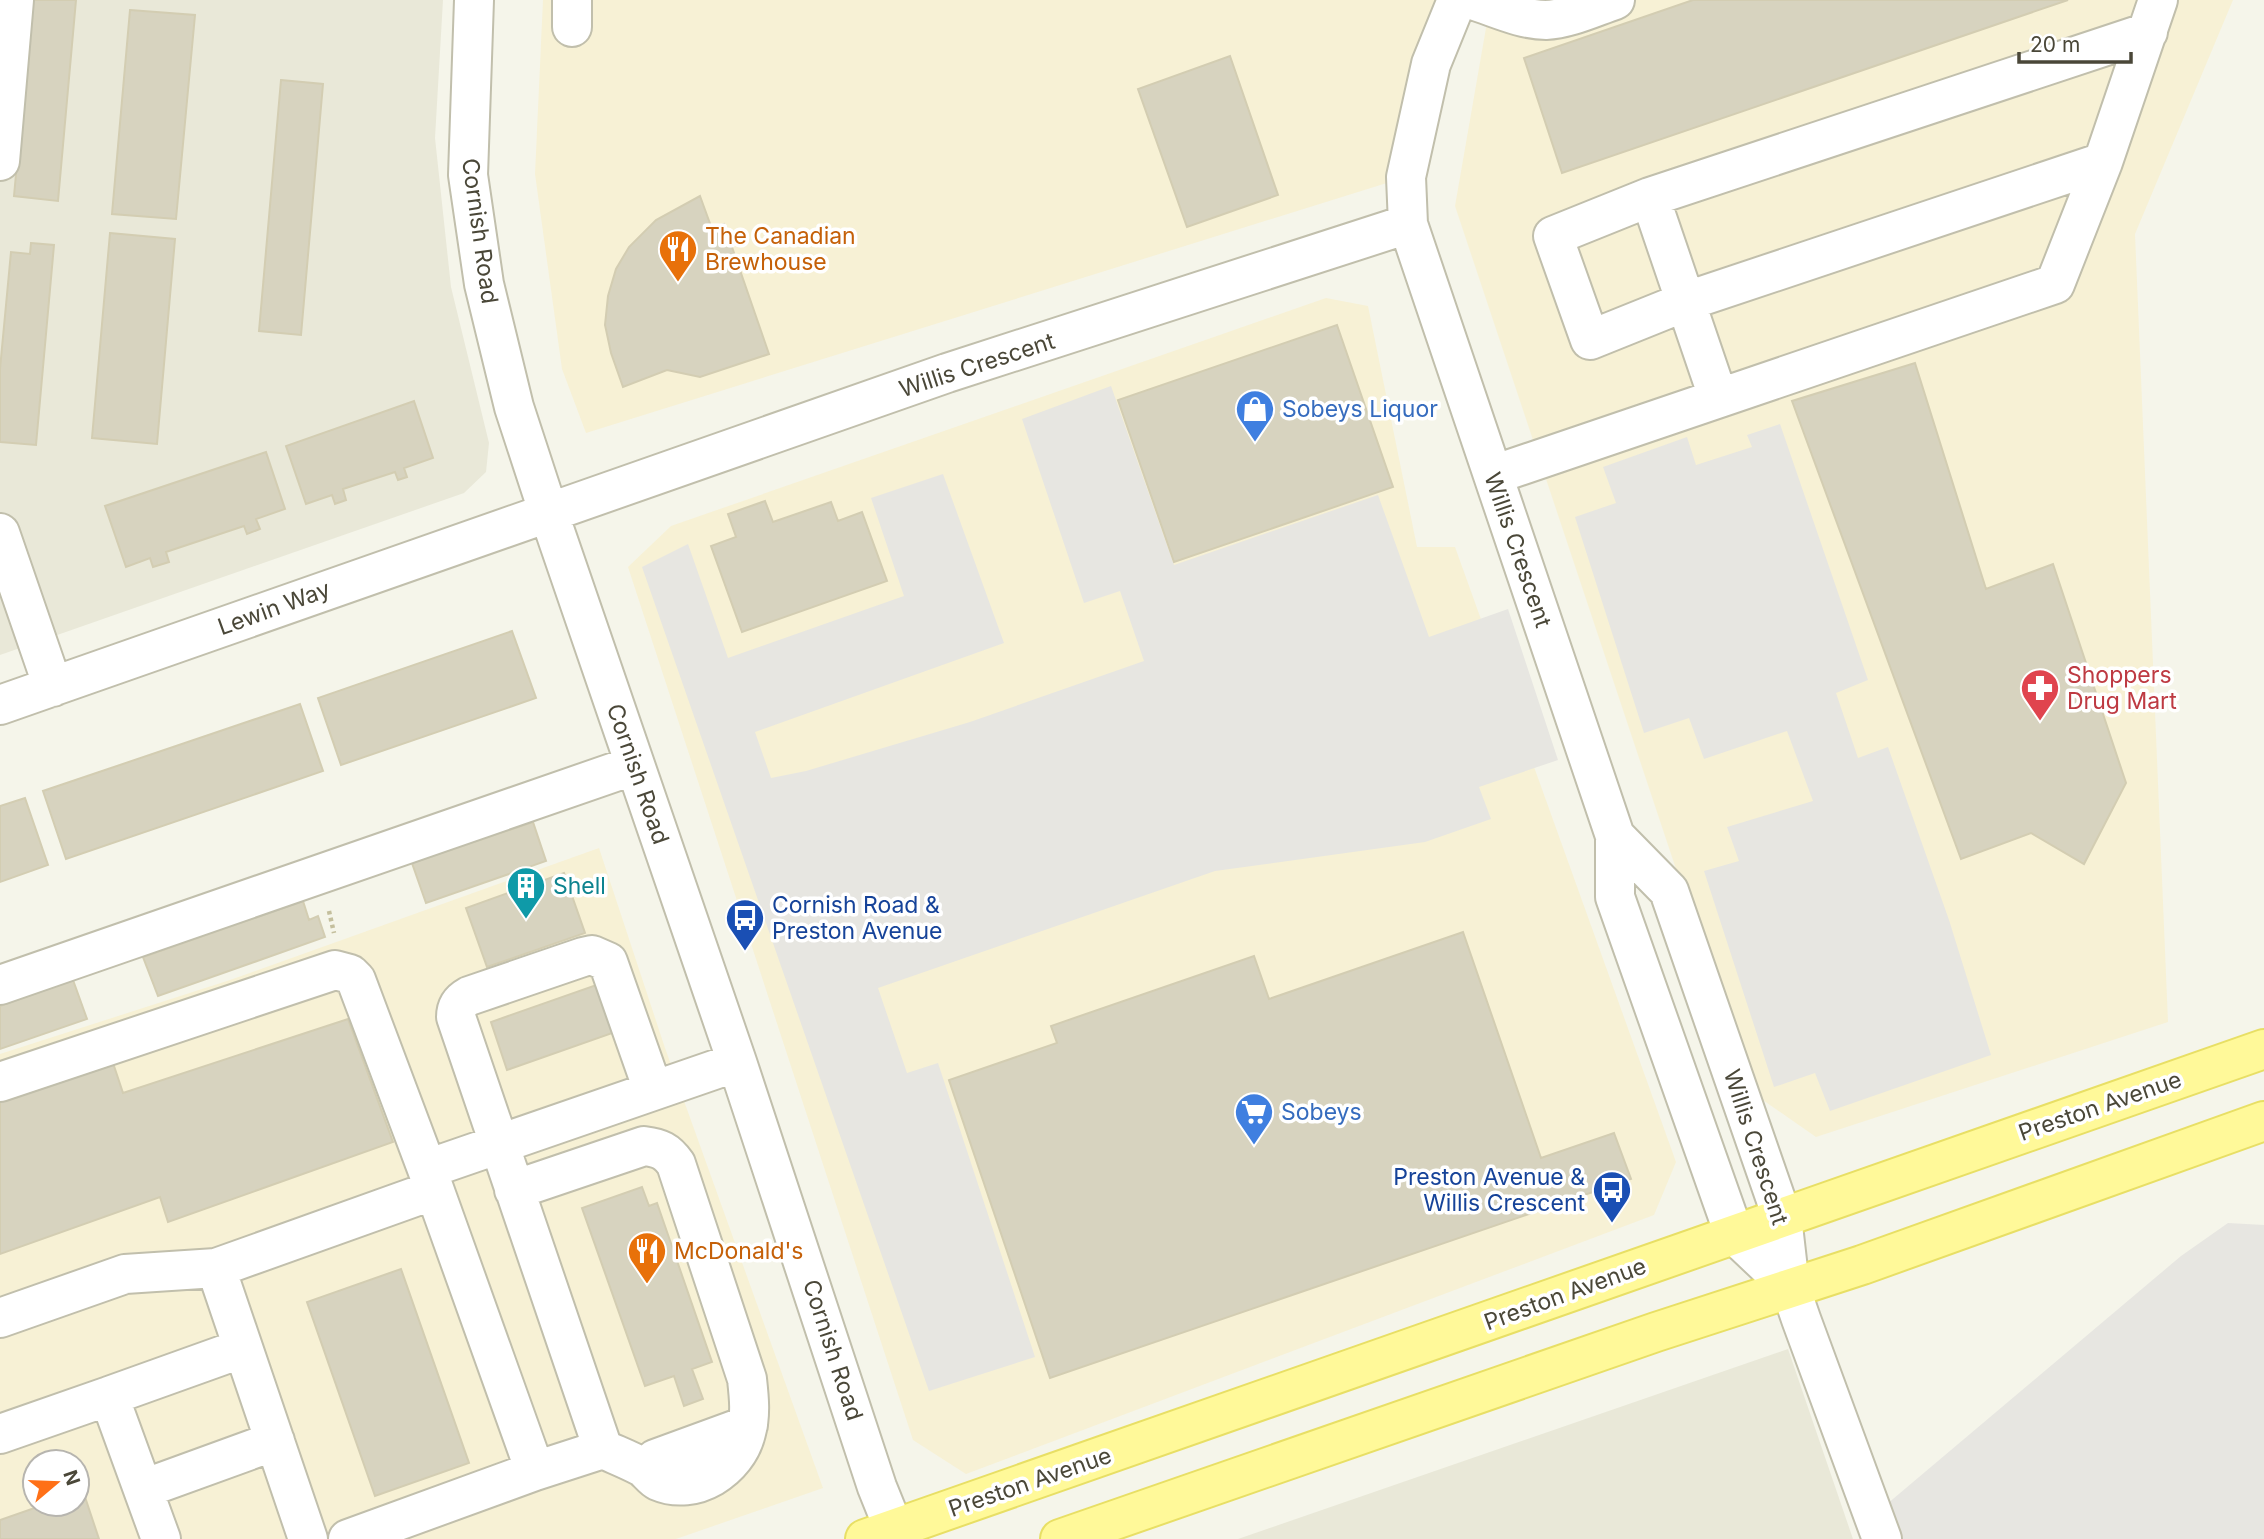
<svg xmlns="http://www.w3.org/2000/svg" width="2264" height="1539" viewBox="0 0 2264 1539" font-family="Inter,sans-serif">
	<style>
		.residential { fill: #e9e8d8 }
		.commercial { fill: #f7f1d5; fill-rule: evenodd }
		.parking { fill: #e7e6e1 }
		.building { fill: #d7d3bf; stroke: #d3cdb2; stroke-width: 2 }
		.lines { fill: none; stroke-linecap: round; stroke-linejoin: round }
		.minor-casing { stroke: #c1bfac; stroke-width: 42 }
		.major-casing { stroke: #e8df65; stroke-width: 42 }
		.path { stroke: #c4bf9d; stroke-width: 4.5; stroke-dasharray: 3.5 3.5; stroke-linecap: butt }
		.minor { stroke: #fff; stroke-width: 38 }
		.major { stroke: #fff999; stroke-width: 38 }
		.labels { text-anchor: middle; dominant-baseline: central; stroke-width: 7; stroke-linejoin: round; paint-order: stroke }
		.street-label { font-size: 23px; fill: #4a4738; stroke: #fff }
		.food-label { font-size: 23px; fill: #c56008; stroke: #fff; text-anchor: start }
		.shop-label { font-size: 23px; fill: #366cbe; stroke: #fff; text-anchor: start }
		.health-label { font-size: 23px; fill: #be3a42; stroke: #fff; text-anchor: start }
		.culture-label { font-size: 23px; fill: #0d838f; stroke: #fff; text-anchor: start }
		.transit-label { font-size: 23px; fill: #164399; stroke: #fff; text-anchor: start }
	</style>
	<rect width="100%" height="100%" fill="#f5f5ea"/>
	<path class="residential" d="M0,0H443L435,138L451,287L489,443L486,472L464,493L0,655Z
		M1788,1349L1853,1539H1238Z"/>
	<path class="commercial" d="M543,0H1466L1406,177L586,433L562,369L535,174Z
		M1498,0H2233L2135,234L2168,1022L1816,1137L1750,1091L1455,206L1486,28Z
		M1326,298L1368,306L1417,547H1455L1676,1162L1654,1215L966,1474L913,1440L628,567L671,526Z
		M599,848L665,1048L823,1488L676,1539H0V1054L230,980ZM35,1462H77V1504H35Z"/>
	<path class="parking" d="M1111,386L1174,565L1378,495L1429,637L1508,609L1558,760L1479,787L1491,819L1425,842L1215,871L878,988L907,1073L938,1063L1035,1357L929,1391L642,567L688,544L728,658L904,596L871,498L943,474L1004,643L755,732L771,778L806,771L970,722L1144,661L1120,591L1084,603L1022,419Z
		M1780,424L1868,680L1836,693L1858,758L1888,747L1949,920L1991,1055L1830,1111L1815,1073L1774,1087L1704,871L1739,861L1727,827L1813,801L1787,731L1704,759L1689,718L1644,733L1575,517L1616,503L1603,467L1687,437L1696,465L1752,447L1747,435Z
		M2228,1223L2264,1225V1539H1882L1874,1515L2181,1256Z"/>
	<path class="building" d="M32,0H76L58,201L14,196Z
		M1693,0H2068L1562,173L1524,58Z
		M130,10L195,15L176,219L112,214Z
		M1230,56L1278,195L1187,227L1138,89Z
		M281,80L323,84L301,335L259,331Z
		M700,196L712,229L724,224L769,354L700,377L667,370L623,387L611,353L605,325L608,296L616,269L629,247L656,220Z
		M110,233L175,239L157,444L92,438Z
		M31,243L54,245L36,445L0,442V369L11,252L30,254Z
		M1337,325L1393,487L1174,562L1118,400Z
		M1915,363L1986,589L2053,564L2126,783L2084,864L2031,833L1961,859L1792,401Z
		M414,401L433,458L404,468L407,477L398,480L395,472L343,489L346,500L335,504L332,495L306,504L286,446Z
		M266,452L285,509L256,519L260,529L247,534L244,526L166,552L169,562L153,567L150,558L126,567L105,506Z
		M765,501L773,522L831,502L838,521L862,512L887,581L742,632L711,546L736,537L728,514Z
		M512,631L536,698L341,765L318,698Z
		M300,704L323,771L66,859L43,791Z
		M25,798L48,865L0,882V806Z
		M533,822L546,861L426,903L412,863Z
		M564,873L585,933L487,967L466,908Z
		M303,901L309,920L318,916L325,937L158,996L143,957Z
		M1463,932L1541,1158L1614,1133L1631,1179L1050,1378L949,1080L1057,1043L1051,1026L1254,956L1269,999Z
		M73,980L87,1019L0,1049V1006Z
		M605,982L621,1030L507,1070L491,1022Z
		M348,1019L393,1142L168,1222L160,1197L0,1254V1100L113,1063L123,1093Z
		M642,1187L649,1206L657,1203L712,1362L692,1369L703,1399L684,1406L674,1376L645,1386L582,1208Z
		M401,1269L469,1463L375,1496L307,1302Z
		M83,1491L99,1539H0V1520L46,1504H77V1493Z"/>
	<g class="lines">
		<g class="minor-casing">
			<path id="minor" d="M474,0L468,175L484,284L514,407L548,511L737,1062L877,1487L898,1539
				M572,0V27
				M1457,0L1431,64L1406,177L1408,224L1615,836V897L1734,1234L1790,1287
				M1472,0C1495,7 1521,20 1546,20C1569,19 1594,7 1615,0
				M0,161L14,0
				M2103,162L1687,301L1590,340L1553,236L1650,197L2148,32
				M1650,197L1718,397
				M1493,475L2055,284L2103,162L2158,0
				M0,533L53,687
				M0,705L947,373L1408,224
				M1615,836L1669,891L1782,1217L1790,1287L1801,1319L1882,1539
				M0,985L635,765
				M0,1082L335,970L350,974L356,980L427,1169
				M514,1190L644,1146C660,1148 667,1151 676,1164L747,1379C749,1397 751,1415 746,1433C737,1469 695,1497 658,1481C652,1478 648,1471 642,1467C629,1460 616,1455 603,1449L535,1471
				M216,1268L434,1190
				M0,1318L125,1274L216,1268L308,1539
				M109,1396L243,1348
				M0,1434L109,1396L161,1539
				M603,1449L456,1017C456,1006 460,1001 469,996L583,957L592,955L608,962L653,1090
				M645,1469L655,1459L748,1425
				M143,1489L275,1441
				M348,1539L535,1471L427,1169L737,1062"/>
		</g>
		<g class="major-casing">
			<path id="major" d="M865,1539L2264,1049
				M1060,1539L1656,1332L1862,1265L2264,1121"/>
		</g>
		<path class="path" d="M329,911L334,933"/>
		<use href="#minor" class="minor"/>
		<use href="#major" class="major"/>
	</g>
	<defs>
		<g id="restaurant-pin" transform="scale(2.0125)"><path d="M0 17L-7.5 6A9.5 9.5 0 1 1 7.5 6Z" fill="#e8710a" stroke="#fff"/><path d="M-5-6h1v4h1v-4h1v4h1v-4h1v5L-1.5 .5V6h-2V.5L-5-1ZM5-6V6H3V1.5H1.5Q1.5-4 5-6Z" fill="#fff"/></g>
		<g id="shop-pin" transform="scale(2.0125)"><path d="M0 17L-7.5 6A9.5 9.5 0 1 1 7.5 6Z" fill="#3f7fe0" stroke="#fff"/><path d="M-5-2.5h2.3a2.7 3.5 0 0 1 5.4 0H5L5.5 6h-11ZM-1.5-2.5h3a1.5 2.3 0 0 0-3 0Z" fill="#fff"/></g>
		<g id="pharmacy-pin" transform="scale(2.0125)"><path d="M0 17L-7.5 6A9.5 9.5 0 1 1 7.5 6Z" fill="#e0444e" stroke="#fff"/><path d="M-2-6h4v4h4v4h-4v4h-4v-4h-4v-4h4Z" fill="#fff"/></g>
		<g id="building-pin" transform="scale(2.0125)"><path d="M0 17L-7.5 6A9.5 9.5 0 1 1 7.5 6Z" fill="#0f9aa8" stroke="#fff"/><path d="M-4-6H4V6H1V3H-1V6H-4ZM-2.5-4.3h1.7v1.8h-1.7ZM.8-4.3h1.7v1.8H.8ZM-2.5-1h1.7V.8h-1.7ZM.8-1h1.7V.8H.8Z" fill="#fff"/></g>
		<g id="bus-pin" transform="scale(2.0125)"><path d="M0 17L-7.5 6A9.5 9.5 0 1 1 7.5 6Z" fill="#1a4fb4" stroke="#fff"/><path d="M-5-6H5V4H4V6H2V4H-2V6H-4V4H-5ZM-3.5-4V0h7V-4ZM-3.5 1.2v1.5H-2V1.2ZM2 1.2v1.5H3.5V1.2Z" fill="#fff"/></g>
		<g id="supermarket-pin" transform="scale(2.0125)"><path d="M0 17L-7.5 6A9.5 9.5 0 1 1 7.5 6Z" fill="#3f7fe0" stroke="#fff"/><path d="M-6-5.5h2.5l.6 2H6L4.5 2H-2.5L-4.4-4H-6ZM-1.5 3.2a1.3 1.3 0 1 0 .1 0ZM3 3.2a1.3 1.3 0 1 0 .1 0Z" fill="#fff"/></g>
	</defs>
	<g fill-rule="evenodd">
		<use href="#restaurant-pin" x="678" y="249"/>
		<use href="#shop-pin" x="1255" y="409"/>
		<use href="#pharmacy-pin" x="2040" y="688"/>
		<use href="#building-pin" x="526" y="886"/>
		<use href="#bus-pin" x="745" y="918"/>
		<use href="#supermarket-pin" x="1254" y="1112"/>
		<use href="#bus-pin" x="1612" y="1190"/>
		<use href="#restaurant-pin" x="647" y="1251"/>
	</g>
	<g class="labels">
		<g class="street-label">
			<text transform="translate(480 231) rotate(82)">Cornish Road</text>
			<text transform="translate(977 365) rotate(-18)">Willis Crescent</text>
			<text transform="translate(1518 550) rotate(71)">Willis Crescent</text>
			<text transform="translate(274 608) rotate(-20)">Lewin Way</text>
			<text transform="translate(638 774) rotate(71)">Cornish Road</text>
			<text transform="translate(2100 1106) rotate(-19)">Preston Avenue</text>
			<text transform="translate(1756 1147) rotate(72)">Willis Crescent</text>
			<text transform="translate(1565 1294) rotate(-20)">Preston Avenue</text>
			<text transform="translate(833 1350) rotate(72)">Cornish Road</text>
			<text transform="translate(1030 1482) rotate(-19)">Preston Avenue</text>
		</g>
		<g class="food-label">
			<text x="705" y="236">The Canadian<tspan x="705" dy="26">Brewhouse</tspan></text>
			<text x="674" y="1251">McDonald's</text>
		</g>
		<g class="shop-label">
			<text x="1282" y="409">Sobeys Liquor</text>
			<text x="1281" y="1112">Sobeys</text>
		</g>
		<g class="health-label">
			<text x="2067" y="675">Shoppers<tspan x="2067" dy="26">Drug Mart</tspan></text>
		</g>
		<g class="culture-label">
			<text x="553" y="886">Shell</text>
		</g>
		<g class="transit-label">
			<text x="772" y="905">Cornish Road &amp;<tspan x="772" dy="26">Preston Avenue</tspan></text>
			<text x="1585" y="1177" text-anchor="end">Preston Avenue &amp;<tspan x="1585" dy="26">Willis Crescent</tspan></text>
		</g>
	</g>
	<g transform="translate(56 1483) rotate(71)"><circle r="33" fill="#ffffff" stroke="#b7b5af" stroke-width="2"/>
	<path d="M0-5L12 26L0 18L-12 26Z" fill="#ff7017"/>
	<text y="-10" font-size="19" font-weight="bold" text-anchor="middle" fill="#4a4738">N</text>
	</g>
	<path d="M2019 52v10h112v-10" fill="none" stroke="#4a4738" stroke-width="3.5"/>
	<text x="2030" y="52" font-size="21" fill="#4a4738" stroke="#ffffff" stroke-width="5" paint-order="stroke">20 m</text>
</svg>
